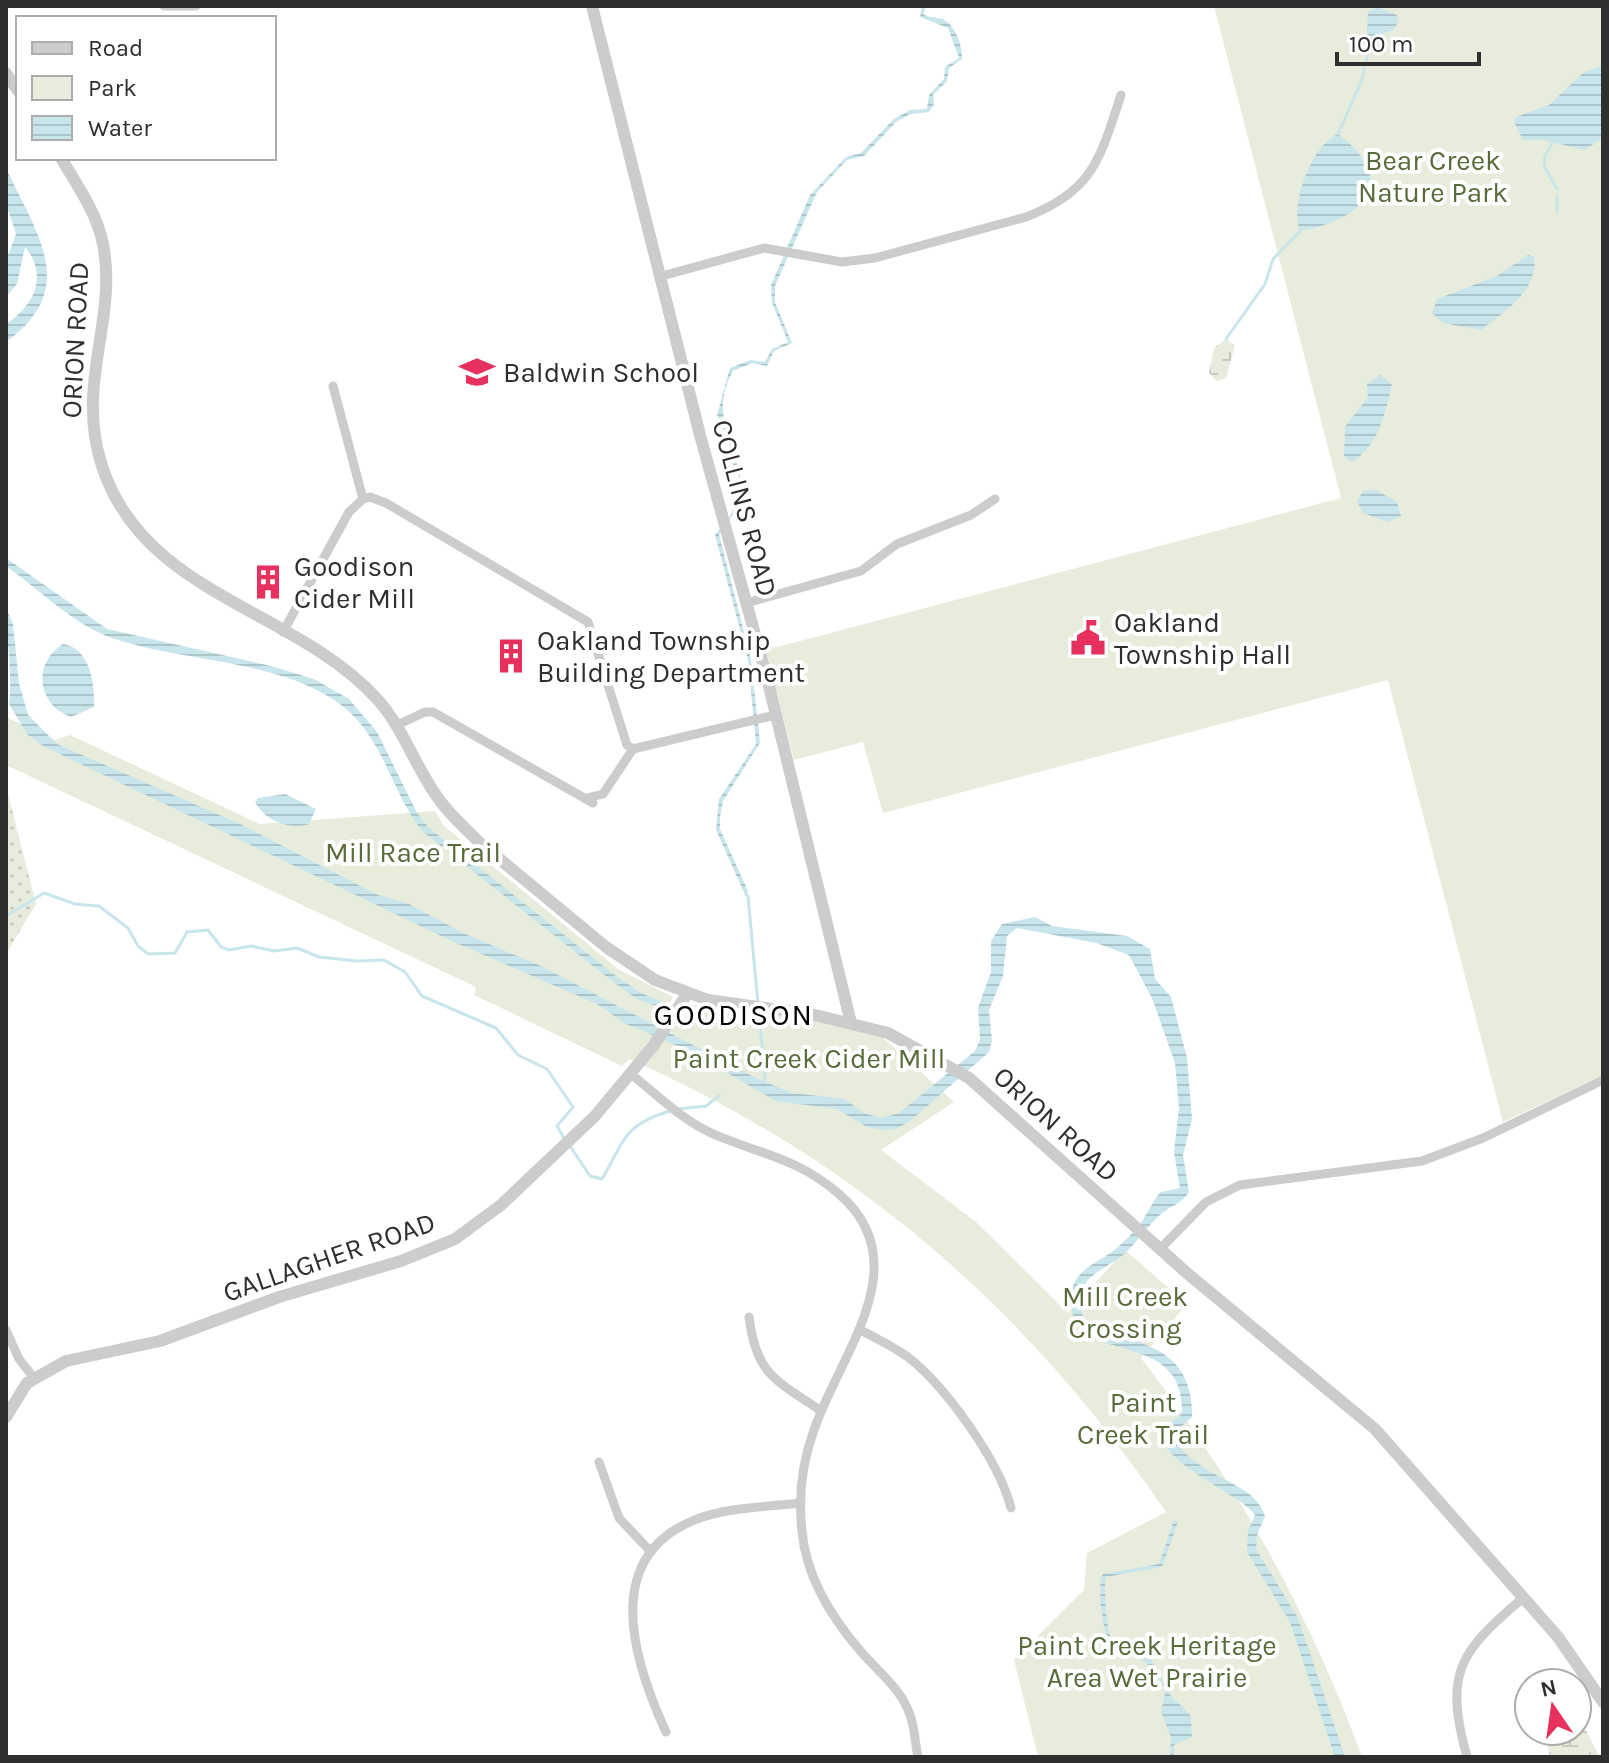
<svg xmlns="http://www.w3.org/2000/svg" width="1609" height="1763" viewBox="0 0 1609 1763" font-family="Karla,sans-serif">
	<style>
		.grass { fill: url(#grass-dots) }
		.wetland { fill: url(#wetland-marsh) }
		.park { fill: #e8ecdc }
		.water { fill: url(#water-rules) }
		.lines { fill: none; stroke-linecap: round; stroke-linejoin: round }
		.stream { stroke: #c8e5ec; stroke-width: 3 }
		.minor { stroke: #ccc; stroke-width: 9 }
		.tertiary { stroke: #ccc; stroke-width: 12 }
		.labels { text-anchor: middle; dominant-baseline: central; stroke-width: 8; stroke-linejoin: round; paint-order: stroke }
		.park-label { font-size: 28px; fill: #5a6b3b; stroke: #fff }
		.street-label { font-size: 28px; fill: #2f2f2f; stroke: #fff }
		.poi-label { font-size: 28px; fill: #2f2f2f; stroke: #fff; text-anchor: start }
		.neighbourhood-label { font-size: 30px; letter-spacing: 2px; fill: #000; stroke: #fff }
	</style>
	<defs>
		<pattern id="grass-dots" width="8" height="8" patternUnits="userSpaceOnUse" patternTransform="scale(2)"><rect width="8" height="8" fill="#e8ecdc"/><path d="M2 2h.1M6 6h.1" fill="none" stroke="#c7cbbd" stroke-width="1.8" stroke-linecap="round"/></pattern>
		<pattern id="wetland-marsh" width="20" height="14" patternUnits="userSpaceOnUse" patternTransform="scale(2)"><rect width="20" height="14" fill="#e8ecdc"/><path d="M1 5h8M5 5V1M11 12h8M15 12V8" fill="none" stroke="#c7cbbd"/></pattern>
		<pattern id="water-rules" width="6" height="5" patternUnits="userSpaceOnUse" patternTransform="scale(2)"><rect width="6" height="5" fill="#c8e5ec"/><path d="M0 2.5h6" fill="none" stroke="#acc5cb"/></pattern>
	</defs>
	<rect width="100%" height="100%" fill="#fff"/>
	<path class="grass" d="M6,786L36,904L6,954Z"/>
	<path class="wetland" d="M1226,339L1235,345L1226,378L1216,381L1209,373L1214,348Z
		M1577,1714L1600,1757H1550L1545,1731H1577Z"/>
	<path class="park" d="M1214,6H1603V1075L1503,1122L1388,680L883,813L863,742L794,760L766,650L1341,498Z
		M6,717L55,740L70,735L260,824L435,811L444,826L618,969L673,997L662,1014L681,1023L694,1005L816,1021L879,1034L954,1102L881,1150L976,1222L1068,1313L1125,1250L1187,1304L1141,1358C1235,1480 1309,1612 1362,1757H1038L1014,1660L1084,1590L1087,1553L1166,1512C1027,1308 855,1159 629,1059L622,1066L474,995L476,987L6,765Z"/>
	<path class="water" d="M922,6H926L923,14C929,18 935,17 942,19C955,24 963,46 962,59L949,68L947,81L933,95L934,104L929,112L910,114L896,122L864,156L847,160L817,192L775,286V302L792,343L774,351L767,366L752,363L733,371C696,438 777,466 719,534L751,659L760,743L723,801L720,817V829L748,891L746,897L716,830L719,799L756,744L748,660L715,535L731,515L737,495L739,475L731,461L730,446L717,415L730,368L751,360L765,362L772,349L788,342L772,303L771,285L810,195L846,157L861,153L894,119L910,110L927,109L929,95L944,79L945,67L959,58L948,28L920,17Z
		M1377,7L1397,15L1398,23L1393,30L1371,38L1367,35L1368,12Z
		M1603,66V138L1584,150L1544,140H1523L1514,122L1516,117L1549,105L1584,72Z
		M1338,134C1402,182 1362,220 1300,231C1289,206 1312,144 1338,134Z
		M6,168C37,235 80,288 6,342V324C34,306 49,276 25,247L17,284L6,297V261L16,234L6,204Z
		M1528,255L1534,257C1539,290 1504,312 1481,330L1443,323L1432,313L1437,299L1497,276Z
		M1381,375L1392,385C1385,413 1378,448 1351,462L1344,456L1345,427L1368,397L1367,384Z
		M1376,490L1397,502L1401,516L1388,522L1363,513L1357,501L1363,491Z
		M6,558L107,629L271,666L314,679L349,699L377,732L417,813L428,827L616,976L641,993L668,1004L665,1009L637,999L612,981L422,831C392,793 384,740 345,708C285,659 184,663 112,638C74,625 39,589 6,566Z
		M6,608L13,624L19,683L28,715L57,744L240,824L378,895L409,904L463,933L541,966L756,1078L792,1093L845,1099L863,1113L881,1118L899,1113L975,1051L980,1040L978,1008L991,972V941L1002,924L1035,917L1052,926L1127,936L1150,949L1155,979L1171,997L1187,1058L1192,1119L1183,1155L1189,1192C1183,1203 1170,1206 1161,1214C1147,1226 1137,1243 1123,1255C1110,1266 1088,1273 1082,1290C1079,1297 1081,1307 1082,1314C1090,1348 1195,1323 1192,1417L1173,1434C1190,1478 1255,1479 1265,1516L1257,1535L1256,1549L1298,1618L1345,1757H1335L1290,1622L1247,1552L1248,1531L1255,1515C1244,1495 1151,1460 1164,1430C1167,1424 1178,1418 1182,1413C1185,1329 1080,1365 1072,1310C1071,1301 1070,1294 1073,1286C1081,1265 1105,1260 1119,1246C1128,1238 1138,1228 1144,1218C1150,1209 1153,1200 1161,1192L1180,1188L1174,1152L1179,1108L1175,1063L1152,998L1129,955L1096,943L1017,928L1007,936L1003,976L989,1010L992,1041L989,1052L910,1121L896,1129L883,1130L867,1127L837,1109L776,1101L687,1050L624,1023L597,1004L454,942L43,746L27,734L9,704C13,672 6,640 6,608Z
		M63,644C90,648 95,684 94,707L71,717C37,705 32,663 63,644Z
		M285,794L316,809L309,824C290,830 265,821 255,802L258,798Z
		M1174,1520L1178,1522L1162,1567L1111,1576L1106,1577C1103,1584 1107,1632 1111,1638C1116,1647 1125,1640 1133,1644C1153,1654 1160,1677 1170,1694C1175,1703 1186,1707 1191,1717L1192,1737L1174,1745V1757H1170L1171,1737L1161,1712L1165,1694L1163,1685L1156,1673L1130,1647L1111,1646C1103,1635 1096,1586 1103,1574L1159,1564Z"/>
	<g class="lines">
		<path class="stream" d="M1338,134L1362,80L1371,38
			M1553,142C1537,166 1545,166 1557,189
			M1557,212V196
			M1226,339L1265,284L1273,259L1300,231
			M748,896L758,1004
			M6,916L44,893L75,904L99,906L128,928L138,946L148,954L175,953L187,932L208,930L221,947L229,950L251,946L274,951L297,948L319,957L357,961L384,960L405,972L422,996L496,1028L518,1055L547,1069L573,1107L557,1126L565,1140
			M6,971V977
			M759,1012L765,1081
			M678,1109L706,1106L719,1096
			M570,1146L590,1176L602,1179C625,1140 623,1125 670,1111"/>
		<path class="minor" d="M164,6H196
			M662,276L764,248L842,262L875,258L1026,217C1094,191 1100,158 1121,95
			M333,386L363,499
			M363,499L370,497L386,503L588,622L627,745L633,749
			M746,603L861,571L897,544L971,515L995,499
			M283,632L349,512L363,499
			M395,726L425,712H433L593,803
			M633,749L775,715
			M587,798L603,794L633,749
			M631,1074C656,1094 680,1118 709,1132C757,1154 795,1156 839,1194C920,1264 839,1355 814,1430C802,1463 798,1497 802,1531C806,1577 833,1620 863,1654C880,1673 902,1690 910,1715C915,1728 915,1744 918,1757
			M1160,1249L1206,1202L1240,1185L1422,1161L1483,1138L1603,1080
			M749,1317C756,1375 776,1380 821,1411
			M859,1329C875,1338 893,1346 908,1357C947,1388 999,1461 1011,1508
			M6,1330L19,1359L34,1378
			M599,1462L619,1518L651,1552
			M666,1732C633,1660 600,1556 697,1519C729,1507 767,1507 801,1503
			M1467,1757C1443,1671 1461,1651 1524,1597"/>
		<path class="tertiary" d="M592,6L700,435L767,678L851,1023
			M6,73L18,91
			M61,158C77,185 97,213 103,244C118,320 75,383 102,466C144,596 295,608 378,700C403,728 416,768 438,798C449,814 465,828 479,842L606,947L655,980L708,1000L815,1015L888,1033L969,1078L1188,1274L1375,1429L1558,1637L1603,1702
			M6,1417L27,1383L66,1361L160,1341L279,1297L401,1261L455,1239L501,1205L595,1116L654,1045L687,994"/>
	</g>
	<defs>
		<g id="school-bare" transform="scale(2.76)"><path d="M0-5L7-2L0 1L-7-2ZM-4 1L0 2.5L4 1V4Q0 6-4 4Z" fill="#e6305e" stroke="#fff" stroke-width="2.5" paint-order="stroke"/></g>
		<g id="building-bare" transform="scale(2.76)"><path d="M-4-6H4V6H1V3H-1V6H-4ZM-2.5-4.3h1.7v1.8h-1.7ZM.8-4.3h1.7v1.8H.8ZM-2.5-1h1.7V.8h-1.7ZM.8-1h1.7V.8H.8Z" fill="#e6305e" stroke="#fff" stroke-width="2.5" paint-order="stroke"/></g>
		<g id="civic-bare" transform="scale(2.76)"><path d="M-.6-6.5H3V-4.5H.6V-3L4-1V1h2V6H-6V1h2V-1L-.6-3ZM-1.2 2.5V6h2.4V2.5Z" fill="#e6305e" stroke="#fff" stroke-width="2.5" paint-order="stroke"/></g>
	</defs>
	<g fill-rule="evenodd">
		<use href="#school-bare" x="477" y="372"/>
		<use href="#building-bare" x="268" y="582"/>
		<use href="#civic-bare" x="1088" y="638"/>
		<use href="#building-bare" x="511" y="656"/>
	</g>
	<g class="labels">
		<g class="park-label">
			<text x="1433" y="160">Bear Creek<tspan x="1433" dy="32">Nature Park</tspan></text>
			<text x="413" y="852">Mill Race Trail</text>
			<text x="809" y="1058">Paint Creek Cider Mill</text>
			<text x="1125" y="1296">Mill Creek<tspan x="1125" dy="32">Crossing</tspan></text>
			<text x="1143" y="1402">Paint<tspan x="1143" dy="32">Creek Trail</tspan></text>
			<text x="1147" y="1645">Paint Creek Heritage<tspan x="1147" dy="32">Area Wet Prairie</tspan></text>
		</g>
		<g class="street-label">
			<text transform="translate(75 340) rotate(-87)">ORION ROAD</text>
			<text transform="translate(745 508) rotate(75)">COLLINS ROAD</text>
			<text transform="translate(1056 1124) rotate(42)">ORION ROAD</text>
			<text transform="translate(329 1257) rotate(-19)">GALLAGHER ROAD</text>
		</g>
		<g class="poi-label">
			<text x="503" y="372">Baldwin School</text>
			<text x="294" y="566">Goodison<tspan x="294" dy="32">Cider Mill</tspan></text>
			<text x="1114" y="622">Oakland<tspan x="1114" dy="32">Township Hall</tspan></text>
			<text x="537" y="640">Oakland Township<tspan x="537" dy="32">Building Department</tspan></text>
		</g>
		<g class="neighbourhood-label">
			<text x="734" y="1015">GOODISON</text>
		</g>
	</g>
	<rect width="1609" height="1763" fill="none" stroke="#2f2f2f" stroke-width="16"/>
	<rect x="16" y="16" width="260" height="144" fill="#ffffff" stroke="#acacac" stroke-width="2"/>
	<rect x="32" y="42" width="40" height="12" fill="#cccccc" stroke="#acacac" stroke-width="2"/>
	<text x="88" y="56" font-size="24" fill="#2f2f2f">Road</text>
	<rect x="32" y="76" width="40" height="24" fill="#e8ecdc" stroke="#acacac" stroke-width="2"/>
	<text x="88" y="96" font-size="24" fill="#2f2f2f">Park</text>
	<rect x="32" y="116" width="40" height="24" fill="url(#water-rules)" stroke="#acacac" stroke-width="2"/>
	<text x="88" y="136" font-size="24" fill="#2f2f2f">Water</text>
	<g transform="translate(1553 1707) rotate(347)"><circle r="38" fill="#ffffff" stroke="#acacac" stroke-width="2"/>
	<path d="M0-6L14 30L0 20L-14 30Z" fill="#e6305e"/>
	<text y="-12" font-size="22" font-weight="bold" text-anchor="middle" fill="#2f2f2f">N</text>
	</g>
	<path d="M1337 52v12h142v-12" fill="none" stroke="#2f2f2f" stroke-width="4"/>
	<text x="1349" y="52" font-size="24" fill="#2f2f2f" stroke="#ffffff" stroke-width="6" paint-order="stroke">100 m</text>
</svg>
